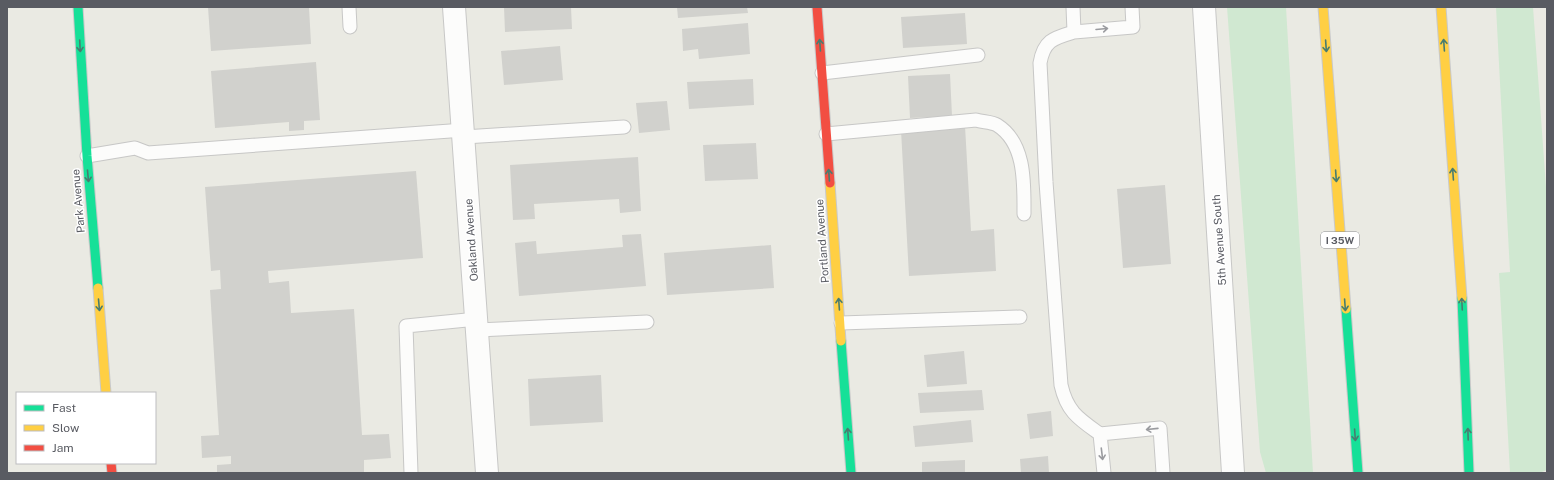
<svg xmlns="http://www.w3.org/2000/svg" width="1554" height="480" viewBox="0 0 1554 480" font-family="'Public Sans',sans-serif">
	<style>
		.green { fill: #d0e8d1 }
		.building { fill: #d1d1cd }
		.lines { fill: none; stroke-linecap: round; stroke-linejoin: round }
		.lane-casing { stroke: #c7c7c6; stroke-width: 15 }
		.street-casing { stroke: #c7c7c6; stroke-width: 24 }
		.fast-casing { stroke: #c9c9c9; stroke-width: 11 }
		.slow-casing { stroke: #c9c9c9; stroke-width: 11 }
		.jam-casing { stroke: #c9c9c9; stroke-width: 11 }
		.lane { stroke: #fcfcfb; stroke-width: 13 }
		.street { stroke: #fcfcfb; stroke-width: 22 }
		.fast { stroke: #16e098; stroke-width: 9 }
		.slow { stroke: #ffcf43; stroke-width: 9 }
		.jam { stroke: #f24e42; stroke-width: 9 }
		.oneway { stroke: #9a9b9f }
		.oneway2 { stroke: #487c70 }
		.labels { text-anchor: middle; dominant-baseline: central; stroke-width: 3; stroke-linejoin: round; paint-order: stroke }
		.shield { fill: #fff; stroke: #8b8c91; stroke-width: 1 }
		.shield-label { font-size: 10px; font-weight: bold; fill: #595b62 }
		.street-label { font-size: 11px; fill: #595b62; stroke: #fff }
	</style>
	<rect width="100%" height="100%" fill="#eaeae3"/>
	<path class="green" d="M1227,7H1286L1313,473H1266L1260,452Z
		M1496,7H1533L1547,201V470L1539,473H1510L1499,273L1510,272Z"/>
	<path class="building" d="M208,7H309L311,44L211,51Z
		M504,7H571L572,29L505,32Z
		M677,7H747L748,13L678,18Z
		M965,13L967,44L903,48L901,17Z
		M748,23L750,54L699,59L698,49L683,51L682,29Z
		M560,46L563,80L504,85L501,51Z
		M316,62L320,120L304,121V130L289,131V122L215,128L211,71Z
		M950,74L952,116L910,118L908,76Z
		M753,79L754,105L689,109L687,82Z
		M667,101L670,130L639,133L636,103Z
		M965,126L971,231L994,229L996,271L909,276L901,130Z
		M756,143L758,179L705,181L703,145Z
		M638,157L641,211L620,213L619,199L534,204L535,219L513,220L510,165Z
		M416,171L423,258L268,271L269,283L289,281L291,313L354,309L362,435L389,434L391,458L364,460V473H217V465L231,464V456L202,458L201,436L219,435L210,290L221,289L220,270L211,271L205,187Z
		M1165,185L1171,264L1123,268L1117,189Z
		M641,234L646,286L519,296L515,243L536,241L537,254L623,247L622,235Z
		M771,245L774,288L667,295L664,253Z
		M964,351L967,384L927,387L924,355Z
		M601,375L603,422L530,426L528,379Z
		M982,390L984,410L920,413L918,393Z
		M1051,411L1053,436L1030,439L1027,414Z
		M971,420L973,442L915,447L913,426Z
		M1048,456L1049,473H1021L1020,459Z
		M965,460V473H922V462Z"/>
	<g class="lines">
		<g class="lane-casing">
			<path id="lane" d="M349,7L350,27
				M1073,7L1074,32L1133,27L1132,7
				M1074,32C1054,38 1044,40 1040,63L1046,182L1061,385C1067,412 1079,419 1100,434L1160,428L1163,473
				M822,73L978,55
				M826,134L976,120C983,122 992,122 997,125C1026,143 1024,184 1024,214
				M464,137L624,127
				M87,156L135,148L148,153L464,130
				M841,323L1020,317
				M478,330L647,322
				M1100,434L1104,473
				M411,473L406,326L477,319"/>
		</g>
		<g class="street-casing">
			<path id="street" d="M454,7L487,473
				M1204,7L1233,473"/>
		</g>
		<g class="fast-casing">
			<path id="fast" d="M78,7L87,156L98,288
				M1462,298L1469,473
				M1346,309L1358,473
				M841,341L851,473"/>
		</g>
		<g class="slow-casing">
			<path id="slow" d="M1323,7L1346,309
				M1441,7L1462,298
				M830,183L841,341
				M98,288L106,393"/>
		</g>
		<g class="jam-casing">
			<path id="jam" d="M817,7L830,183
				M111,463L112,473"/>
		</g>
		<use href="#lane" class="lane"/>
		<use href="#street" class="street"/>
		<use href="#fast" class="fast"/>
		<use href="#slow" class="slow"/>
		<use href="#jam" class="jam"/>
	</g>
	<defs><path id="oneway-shaft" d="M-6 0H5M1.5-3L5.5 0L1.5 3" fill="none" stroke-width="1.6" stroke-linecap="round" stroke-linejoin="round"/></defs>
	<g class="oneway">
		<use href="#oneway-shaft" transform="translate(1102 29) rotate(-5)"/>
		<use href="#oneway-shaft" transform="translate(1152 429) rotate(174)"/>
		<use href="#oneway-shaft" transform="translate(1102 454) rotate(83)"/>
	</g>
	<g class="oneway2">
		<use href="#oneway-shaft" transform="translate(820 45) rotate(-94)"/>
		<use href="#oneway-shaft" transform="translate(1444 45) rotate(-94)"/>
		<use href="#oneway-shaft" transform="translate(80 46) rotate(87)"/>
		<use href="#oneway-shaft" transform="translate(1326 46) rotate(86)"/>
		<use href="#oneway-shaft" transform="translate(1453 174) rotate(-94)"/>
		<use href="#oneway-shaft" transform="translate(829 175) rotate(-94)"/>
		<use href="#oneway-shaft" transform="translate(88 176) rotate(85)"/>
		<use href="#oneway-shaft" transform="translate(1336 176) rotate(86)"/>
		<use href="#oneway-shaft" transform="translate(839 304) rotate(-94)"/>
		<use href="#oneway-shaft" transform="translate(1462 304) rotate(-93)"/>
		<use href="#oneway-shaft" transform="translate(99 305) rotate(85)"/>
		<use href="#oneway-shaft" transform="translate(1345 305) rotate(86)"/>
		<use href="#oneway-shaft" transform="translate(848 434) rotate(-94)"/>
		<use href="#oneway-shaft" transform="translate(1468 434) rotate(-92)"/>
		<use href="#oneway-shaft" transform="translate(1355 435) rotate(86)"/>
	</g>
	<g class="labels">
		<rect class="shield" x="1321" y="232" width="38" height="16" rx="3"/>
		<g class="shield-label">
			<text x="1340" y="240">I 35W</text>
		</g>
		<g class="street-label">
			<text transform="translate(78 201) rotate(-95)">Park Avenue</text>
			<text transform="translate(471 240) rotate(-94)">Oakland Avenue</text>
			<text transform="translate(1219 240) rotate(-94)">5th Avenue South</text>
			<text transform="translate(822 241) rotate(-94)">Portland Avenue</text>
		</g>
	</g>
	<rect width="1554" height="480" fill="none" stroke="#595b62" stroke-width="16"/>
	<rect x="16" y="392" width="140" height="72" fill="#ffffff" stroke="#bdbdc0"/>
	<rect x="24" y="405" width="20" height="6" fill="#16e098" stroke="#bdbdc0"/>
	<text x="52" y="412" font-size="12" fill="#595b62">Fast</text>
	<rect x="24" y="425" width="20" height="6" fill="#ffcf43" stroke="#bdbdc0"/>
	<text x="52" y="432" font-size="12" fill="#595b62">Slow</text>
	<rect x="24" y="445" width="20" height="6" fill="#f24e42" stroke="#bdbdc0"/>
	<text x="52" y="452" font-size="12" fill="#595b62">Jam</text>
</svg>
